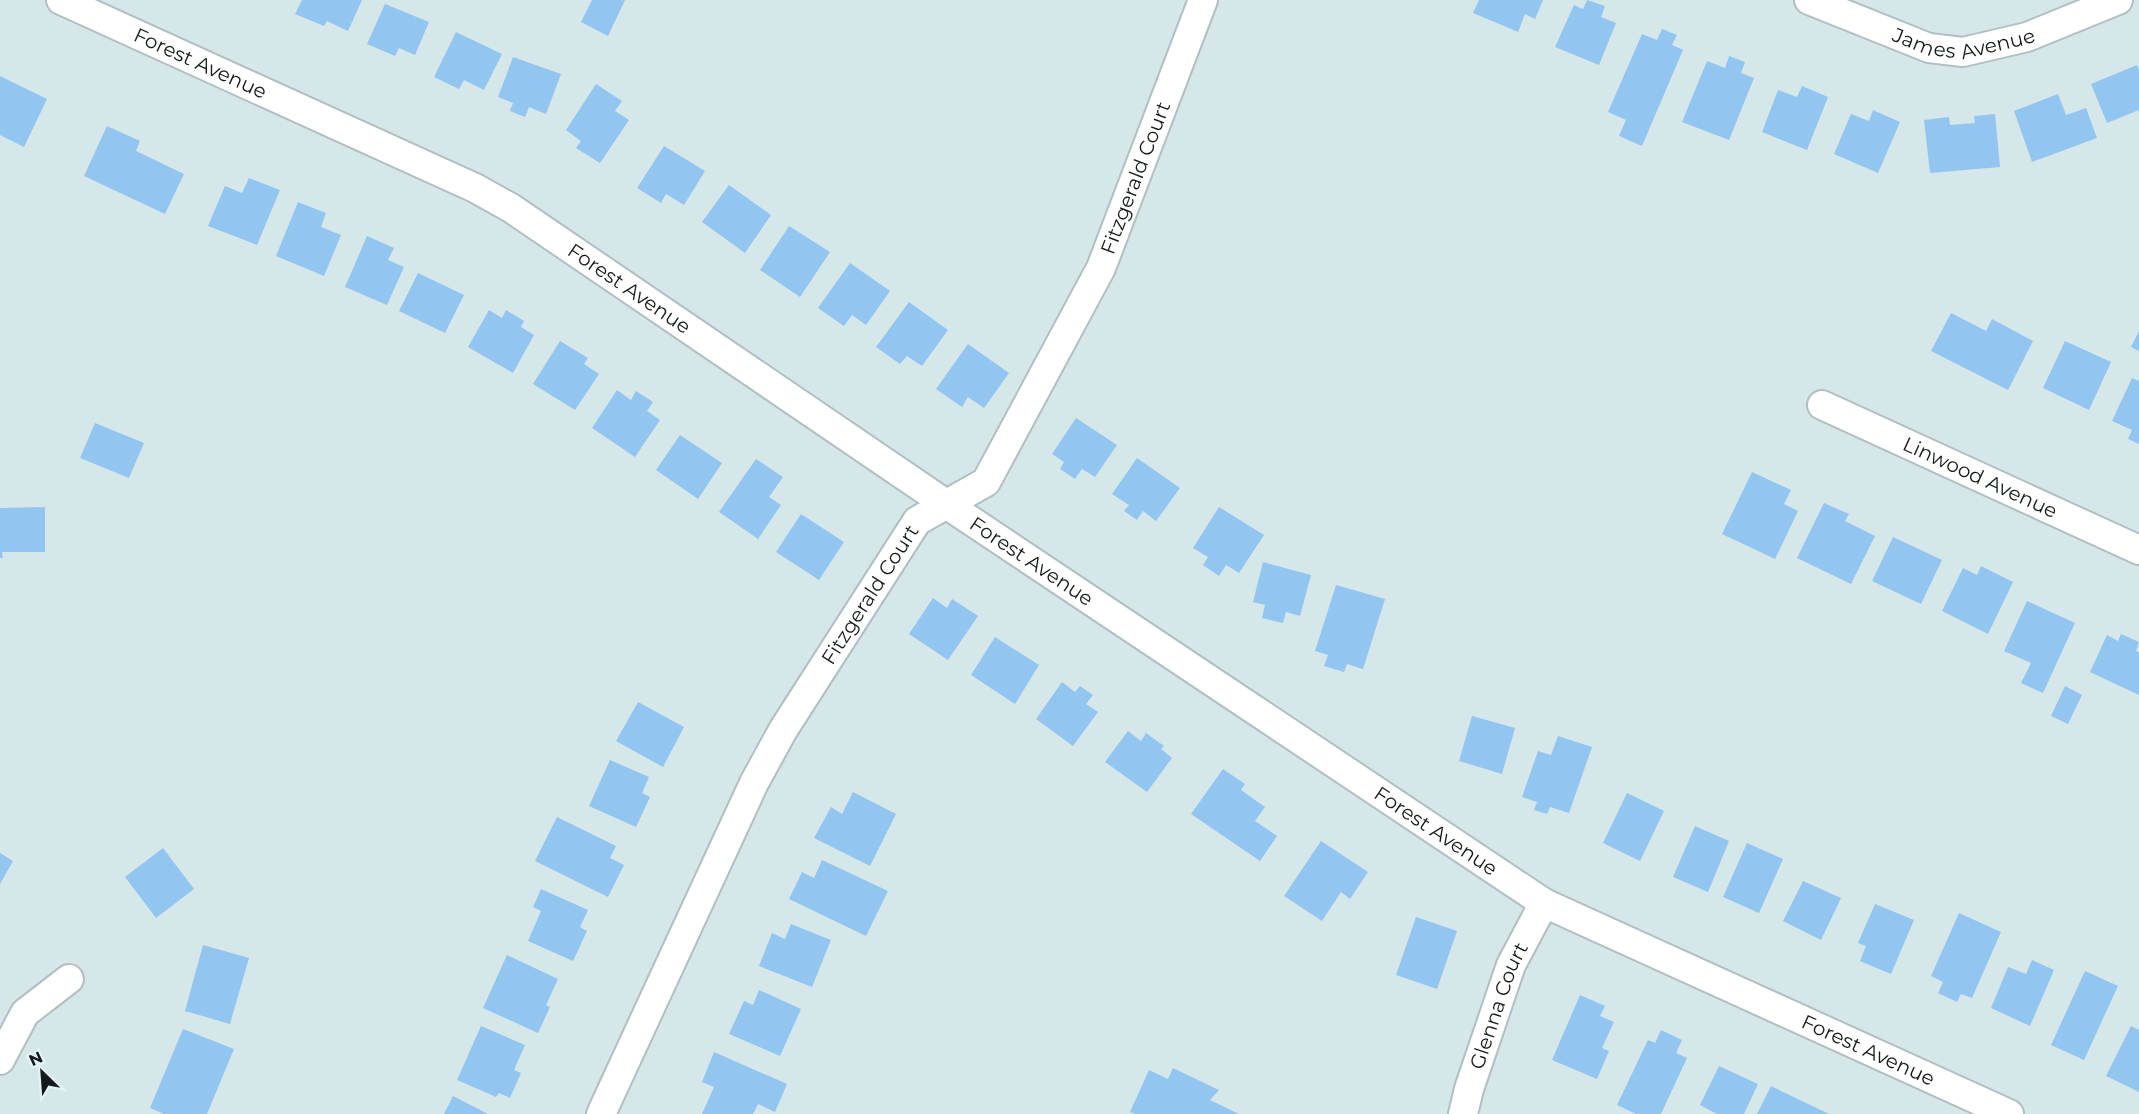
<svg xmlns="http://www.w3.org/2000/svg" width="2139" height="1114" viewBox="0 0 2139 1114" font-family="Montserrat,sans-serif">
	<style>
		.building { fill: #92c5f0 }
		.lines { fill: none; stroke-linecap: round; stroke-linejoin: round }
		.minor-casing { stroke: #afbfc2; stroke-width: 32 }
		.minor { stroke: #fff; stroke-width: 28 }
		.labels { text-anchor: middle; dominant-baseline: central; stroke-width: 5; stroke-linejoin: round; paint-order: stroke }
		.street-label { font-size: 20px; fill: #14191b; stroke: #e3f4f7 }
	</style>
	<rect width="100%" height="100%" fill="#d6e7ea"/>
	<path class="building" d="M302,0H362L348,31L327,21L324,26L295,14Z
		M592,0H625L608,36L581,22Z
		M1479,0H1543L1535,19L1525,14L1518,32L1473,13Z
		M1587,0L1605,6L1601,17L1616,23L1599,65L1555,47L1574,5L1583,9Z
		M385,4L429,22L415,55L399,48L395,56L367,44Z
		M1662,29L1677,35L1672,45L1683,50L1642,146L1619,136L1626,120L1608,112L1642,34L1657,40Z
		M456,32L502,54L484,90L464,80L459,89L434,77Z
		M1729,56L1745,62L1741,73L1754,78L1729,140L1682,122L1707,61L1725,68Z
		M513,57L561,74L546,114L529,107L525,117L510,111L513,103L498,97Z
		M2137,65L2139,70V110L2107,123L2091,84Z
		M0,76L47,99L24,147L0,135Z
		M596,84L622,101L615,111L629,120L600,163L576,148L581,141L566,130Z
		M1802,86L1828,97L1807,150L1762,132L1778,90L1797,97Z
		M2058,94L2066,115L2086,108L2097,138L2032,162L2014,111Z
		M1873,110L1900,122L1878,173L1834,154L1851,114L1869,121Z
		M1995,114L2000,167L1930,173L1924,120L1949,117L1950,125L1975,123L1974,116Z
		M107,126L140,141L136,151L184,174L165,214L84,176Z
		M664,146L705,171L684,205L666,194L661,203L637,188Z
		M249,178L280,190L257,245L208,226L225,186L242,193Z
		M729,185L771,215L745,253L702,222Z
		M298,202L326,213L321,227L341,235L324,276L276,256Z
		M789,226L830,252L800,297L760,270Z
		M367,236L394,248L388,260L404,267L387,305L345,287Z
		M850,263L890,291L866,325L852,315L844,326L818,308Z
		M418,273L464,295L445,333L399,311Z
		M909,302L948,330L922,366L907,356L900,364L876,347Z
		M489,310L502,318L506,310L524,321L521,327L534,335L513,373L468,347Z
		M1951,313L1986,331L1992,319L2033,341L2008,390L1931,351Z
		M2139,331V351L2131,347Z
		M560,341L588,358L584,364L599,374L575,410L533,384Z
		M2065,341L2111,362L2089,410L2043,388Z
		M968,344L1009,373L984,408L968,397L962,407L936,389Z
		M2132,378L2139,381V444L2128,439L2132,430L2112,421Z
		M617,390L631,400L636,391L653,402L647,411L660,420L635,457L592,428Z
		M1076,418L1117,445L1095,477L1082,469L1075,479L1060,469L1064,462L1052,454Z
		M95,423L144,443L129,478L80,458Z
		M680,435L722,463L698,499L656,470Z
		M1137,458L1180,488L1156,521L1143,511L1137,520L1124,511L1129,505L1112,494Z
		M756,459L783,477L769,497L781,505L758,539L719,512Z
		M1752,472L1791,490L1784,504L1798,511L1775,559L1722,534Z
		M1824,503L1849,514L1845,521L1875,536L1851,584L1797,558Z
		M45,507V552H2L3,558H0V508Z
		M1219,507L1264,535L1239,573L1226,565L1219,576L1203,565L1208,557L1193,548Z
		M801,514L844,542L819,580L776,552Z
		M1893,537L1942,560L1921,604L1872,581Z
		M1263,562L1311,575L1300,616L1286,612L1283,623L1262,618L1265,605L1253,602Z
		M1981,566L2013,582L1988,634L1942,611L1963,568L1977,575Z
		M1336,585L1385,599L1363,669L1347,664L1344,672L1324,666L1328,655L1315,651Z
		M933,598L947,608L952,599L978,616L948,660L909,634Z
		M2027,601L2075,623L2043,693L2021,683L2031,663L2004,651Z
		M2121,634L2139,642L2136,651L2139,652V695L2090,672L2107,635L2118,641Z
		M995,637L1039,665L1015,704L971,675Z
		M1062,682L1075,692L1080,686L1093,695L1086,704L1098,712L1073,746L1036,719Z
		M2065,686L2082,695L2068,724L2051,716Z
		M638,702L684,727L663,767L616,741Z
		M1472,716L1515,728L1502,774L1459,761Z
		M1128,731L1141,741L1146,733L1164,746L1161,749L1172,758L1147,792L1105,762Z
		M1558,736L1592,747L1569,813L1550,807L1547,814L1534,810L1537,802L1522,797L1538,751L1551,755Z
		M610,760L649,777L642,793L650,797L636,827L589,806Z
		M1223,769L1245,784L1241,790L1265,807L1255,821L1277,836L1260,861L1191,814Z
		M853,792L896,814L870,866L814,838L831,807L842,814Z
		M1627,793L1664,811L1640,861L1603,843Z
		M557,817L616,846L610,858L624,865L608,897L535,861Z
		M1695,826L1729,841L1708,892L1673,877Z
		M1321,841L1368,872L1350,899L1341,892L1322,921L1284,896Z
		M1747,843L1783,859L1759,913L1723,897Z
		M163,848L194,889L156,918L125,877Z
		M0,853L13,861L0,884Z
		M822,860L888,891L866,936L789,899L802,872L814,878Z
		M1803,881L1841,898L1821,940L1783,921Z
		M541,889L588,910L580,927L587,931L573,961L528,941L541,911L533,907Z
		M1875,904L1914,920L1891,974L1860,961L1866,946L1858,943Z
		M1959,913L2001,932L1972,998L1961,994L1957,1002L1938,993L1943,982L1931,976Z
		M1416,917L1457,931L1437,989L1396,975Z
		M791,924L831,940L812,987L759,966L772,933L785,939Z
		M203,945L249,958L230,1024L185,1011Z
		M507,955L558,979L546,1005L550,1007L538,1033L483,1008Z
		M2032,960L2054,970L2030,1026L1991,1008L2008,967L2026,974Z
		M2085,971L2118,986L2084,1060L2051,1045Z
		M759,990L801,1009L780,1056L729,1034L744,1001L753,1005Z
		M1580,995L1605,1006L1600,1016L1614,1022L1602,1048L1609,1051L1597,1079L1552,1060Z
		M481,1026L525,1045L514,1070L521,1073L510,1098L499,1093L496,1097L457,1080Z
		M2131,1026L2139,1030V1092L2106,1076Z
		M183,1029L234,1049L207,1114H164L150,1108Z
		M1661,1030L1682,1040L1676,1053L1687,1058L1661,1114H1636L1617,1105L1648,1040L1655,1043Z
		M714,1052L787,1084L775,1112L758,1104L753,1114H702L714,1087L702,1082Z
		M1719,1066L1758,1084L1744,1114H1717L1700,1105Z
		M1173,1068L1219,1090L1210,1100L1239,1114H1135L1130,1112L1149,1070L1168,1079Z
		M1771,1086L1829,1114H1757Z
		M453,1096L488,1114H444Z"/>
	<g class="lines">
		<g class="minor-casing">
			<g id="minor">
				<path id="s1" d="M61,0L475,188L511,208L946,504L1544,903L2009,1114"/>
				<path id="s2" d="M1809,0L1929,48L1963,52L2027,37L2118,0"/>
				<path id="s3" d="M1822,405L2139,550"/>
				<path d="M0,1060L25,1013L69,979"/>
				<path id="s4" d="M601,1114L754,783L783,730L917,521L986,482L1101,268L1203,0"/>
				<path id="s5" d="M1463,1114L1469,1089L1511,965L1544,903"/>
			</g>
		</g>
		<use href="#minor" class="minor"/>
	</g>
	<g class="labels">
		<g class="street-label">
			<text stroke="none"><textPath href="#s2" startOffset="164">James Avenue</textPath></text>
			<text stroke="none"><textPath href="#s1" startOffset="153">Forest Avenue</textPath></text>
			<text stroke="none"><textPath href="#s4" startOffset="1092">Fitzgerald Court</textPath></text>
			<text stroke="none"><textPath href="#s1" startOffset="639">Forest Avenue</textPath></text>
			<text stroke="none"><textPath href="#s3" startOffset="174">Linwood Avenue</textPath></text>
			<text stroke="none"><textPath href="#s1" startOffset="1125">Forest Avenue</textPath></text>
			<text stroke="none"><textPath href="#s4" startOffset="586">Fitzgerald Court</textPath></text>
			<text stroke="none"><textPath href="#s1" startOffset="1611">Forest Avenue</textPath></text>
			<text stroke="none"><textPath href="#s5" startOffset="114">Glenna Court</textPath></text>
			<text stroke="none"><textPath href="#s1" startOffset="2097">Forest Avenue</textPath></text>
		</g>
	</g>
	<g transform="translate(42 1072) rotate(335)" stroke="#e3f4f7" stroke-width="4.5" paint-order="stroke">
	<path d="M0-4.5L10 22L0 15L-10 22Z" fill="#14191b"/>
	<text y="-9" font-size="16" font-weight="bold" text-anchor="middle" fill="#14191b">N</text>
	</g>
</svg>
